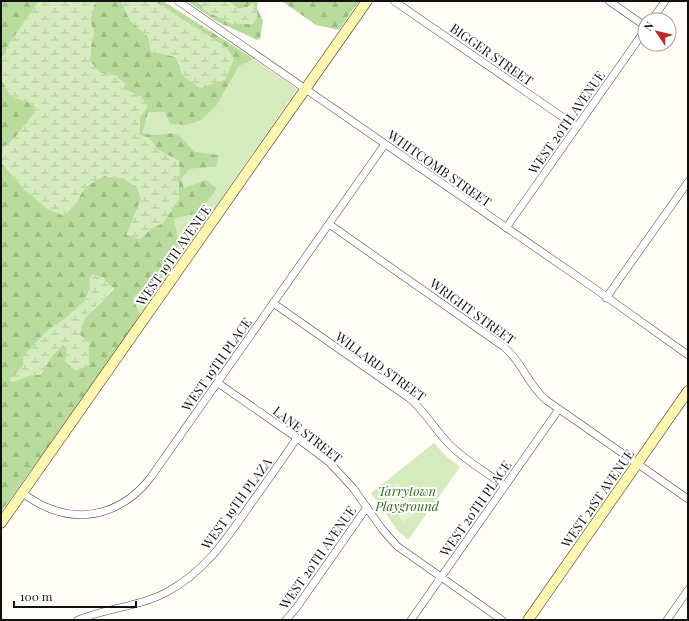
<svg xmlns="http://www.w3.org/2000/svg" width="689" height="621" viewBox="0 0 689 621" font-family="'Playfair Display',serif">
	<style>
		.grass { fill: #d5ebbd }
		.forest { fill: url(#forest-firs); fill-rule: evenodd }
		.wetland { fill: url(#wetland-marsh) }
		.pitch { fill: #e6f2cf }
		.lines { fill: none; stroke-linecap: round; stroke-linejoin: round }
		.street-casing { stroke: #444; stroke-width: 8 }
		.secondary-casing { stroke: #333; stroke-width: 11 }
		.street { stroke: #fff; stroke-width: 7 }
		.secondary { stroke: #fff6b0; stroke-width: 10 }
		.labels { text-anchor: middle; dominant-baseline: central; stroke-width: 4; stroke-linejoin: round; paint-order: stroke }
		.street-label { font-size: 13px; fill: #111; stroke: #fff }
		.park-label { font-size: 13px; font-style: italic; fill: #2f6b1f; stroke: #fff }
	</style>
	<defs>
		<pattern id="forest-firs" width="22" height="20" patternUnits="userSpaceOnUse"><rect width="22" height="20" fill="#b9dc9c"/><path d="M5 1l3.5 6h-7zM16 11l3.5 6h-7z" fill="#9ebc85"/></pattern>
		<pattern id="wetland-marsh" width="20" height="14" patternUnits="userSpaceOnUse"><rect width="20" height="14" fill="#d5ebbd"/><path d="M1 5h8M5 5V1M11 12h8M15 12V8" fill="none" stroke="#b6c8a1"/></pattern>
	</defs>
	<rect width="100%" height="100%" fill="#fffdf5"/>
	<path class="grass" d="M254,59L297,89L141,317L133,298L140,292L149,301L174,219L199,213L205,180L184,188L181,179L190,169L216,167L195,152L180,136L172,133L152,135L143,133L148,112H165L217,105L239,66Z
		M434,443L446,456L460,467L408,540L398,531L371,493Z"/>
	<path class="forest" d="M1,1H39L7,47L6,55L1,57Z
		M95,1H121L130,20L149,38L151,51L176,57L183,76L227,48L154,1H163L254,59L239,66L217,105L201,120L187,125L170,124L165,112H148L143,133L152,135L172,133L180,136L195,152L219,155L216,167L190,169L181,179L184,188L205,180L217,188L199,213L174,219L179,244L149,301L140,292L133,298L141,317L1,512V162L25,190L73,208L85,187L104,176L123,178L137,187L141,198L139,239L152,228L163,223L179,185L176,177L179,161L158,150L149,138L139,135L140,117L116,76L100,73L90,61L91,45L94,32L90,21ZM106,282L114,289L84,319L79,335L67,347L63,344L51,357L41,375H30L13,382L10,380L23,366L47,331L65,319L84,302L90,289Z
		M187,1H197L206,11L233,24L247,7L238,9L228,1H258L257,8L263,21L260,39L257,40L216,21Z
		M276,1H359L339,30L316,25L283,2Z
		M3,81C10,100 17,98 34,103L36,111L14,139L4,147L1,145V82Z"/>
	<path class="wetland" d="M39,1H95L90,21L94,32L91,45L90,61L100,73L116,76L126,84L124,89L142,97L148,107L140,117L139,135L149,138L158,150L179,161L180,175L176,177L179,185V200L163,223L152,228L139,239L126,235L141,198L137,187L123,178L104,176L85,187L73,208L63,216L46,208L25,190L1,162V145L4,147L14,139L36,111L34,103C17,98 10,100 3,81L1,82V57L6,55L7,47Z
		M121,1H154L227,48L234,59L225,80L200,88L183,76L176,57L151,51L149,38L130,20Z
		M197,1H228L238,9L247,7L253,2L258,16L253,24H233L206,11Z
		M94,274L104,278L106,283L114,288L84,319L80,335L89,341V365L75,371L65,361L67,347L63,344L51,357L41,375H30L13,382L9,380L23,366V357L35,343L47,331L65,319L84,302L90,289L89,278Z"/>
	<path class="pitch" d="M398,483L418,511L403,522L383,494Z"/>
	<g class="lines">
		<g class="street-casing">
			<path id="street" d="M178,1L594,288L688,355
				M394,1L577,127
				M609,1L645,26
				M652,20L665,1
				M329,224L504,347C524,364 527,384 546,400L688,499
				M506,228L645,30
				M606,298L688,182
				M273,303L409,398C425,411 435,430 450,445C466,461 487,473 505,486
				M218,383L297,438L329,462L353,488L382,529L397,546L502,620
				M22,493C30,498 38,504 46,507C86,525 126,510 151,477L385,144
				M78,620C106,608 138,607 165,593C204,573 226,540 250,505C266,483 282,460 297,438
				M286,620L297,607L367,507
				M411,620L559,409
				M667,620L688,590"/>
		</g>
		<g class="secondary-casing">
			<path id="secondary" d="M1,523L367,1
				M528,620L688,391"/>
		</g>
		<use href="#street" class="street"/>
		<use href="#secondary" class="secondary"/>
	</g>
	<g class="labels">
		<g class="street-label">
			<text transform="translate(492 54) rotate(35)">BIGGER STREET</text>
			<text transform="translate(566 122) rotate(-55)">WEST 20TH AVENUE</text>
			<text transform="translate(440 168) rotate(35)">WHITCOMB STREET</text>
			<text transform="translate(173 255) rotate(-55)">WEST 19TH AVENUE</text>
			<text transform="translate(473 311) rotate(36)">WRIGHT STREET</text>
			<text transform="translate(216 364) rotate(-55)">WEST 19TH PLACE</text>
			<text transform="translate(381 366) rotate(36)">WILLARD STREET</text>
			<text transform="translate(308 434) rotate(38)">LANE STREET</text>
			<text transform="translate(597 498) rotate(-55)">WEST 21ST AVENUE</text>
			<text transform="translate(236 503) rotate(-54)">WEST 19TH PLAZA</text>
			<text transform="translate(475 508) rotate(-55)">WEST 20TH PLACE</text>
			<text transform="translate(317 557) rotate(-55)">WEST 20TH AVENUE</text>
		</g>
		<g class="park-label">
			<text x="407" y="490">Tarrytown<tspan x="407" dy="15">Playground</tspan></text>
		</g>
	</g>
	<rect width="689" height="621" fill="none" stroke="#111111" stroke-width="4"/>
	<g transform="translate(657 32) rotate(305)"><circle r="19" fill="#ffffff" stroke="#a0a0a0"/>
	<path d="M0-3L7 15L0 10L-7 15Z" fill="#c4262e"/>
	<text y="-6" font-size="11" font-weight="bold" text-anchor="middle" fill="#111111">N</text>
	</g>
	<path d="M14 601v6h122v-6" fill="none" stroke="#111111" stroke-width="2"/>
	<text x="20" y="601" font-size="12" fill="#111111" stroke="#ffffff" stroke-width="3" paint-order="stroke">100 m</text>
</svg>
